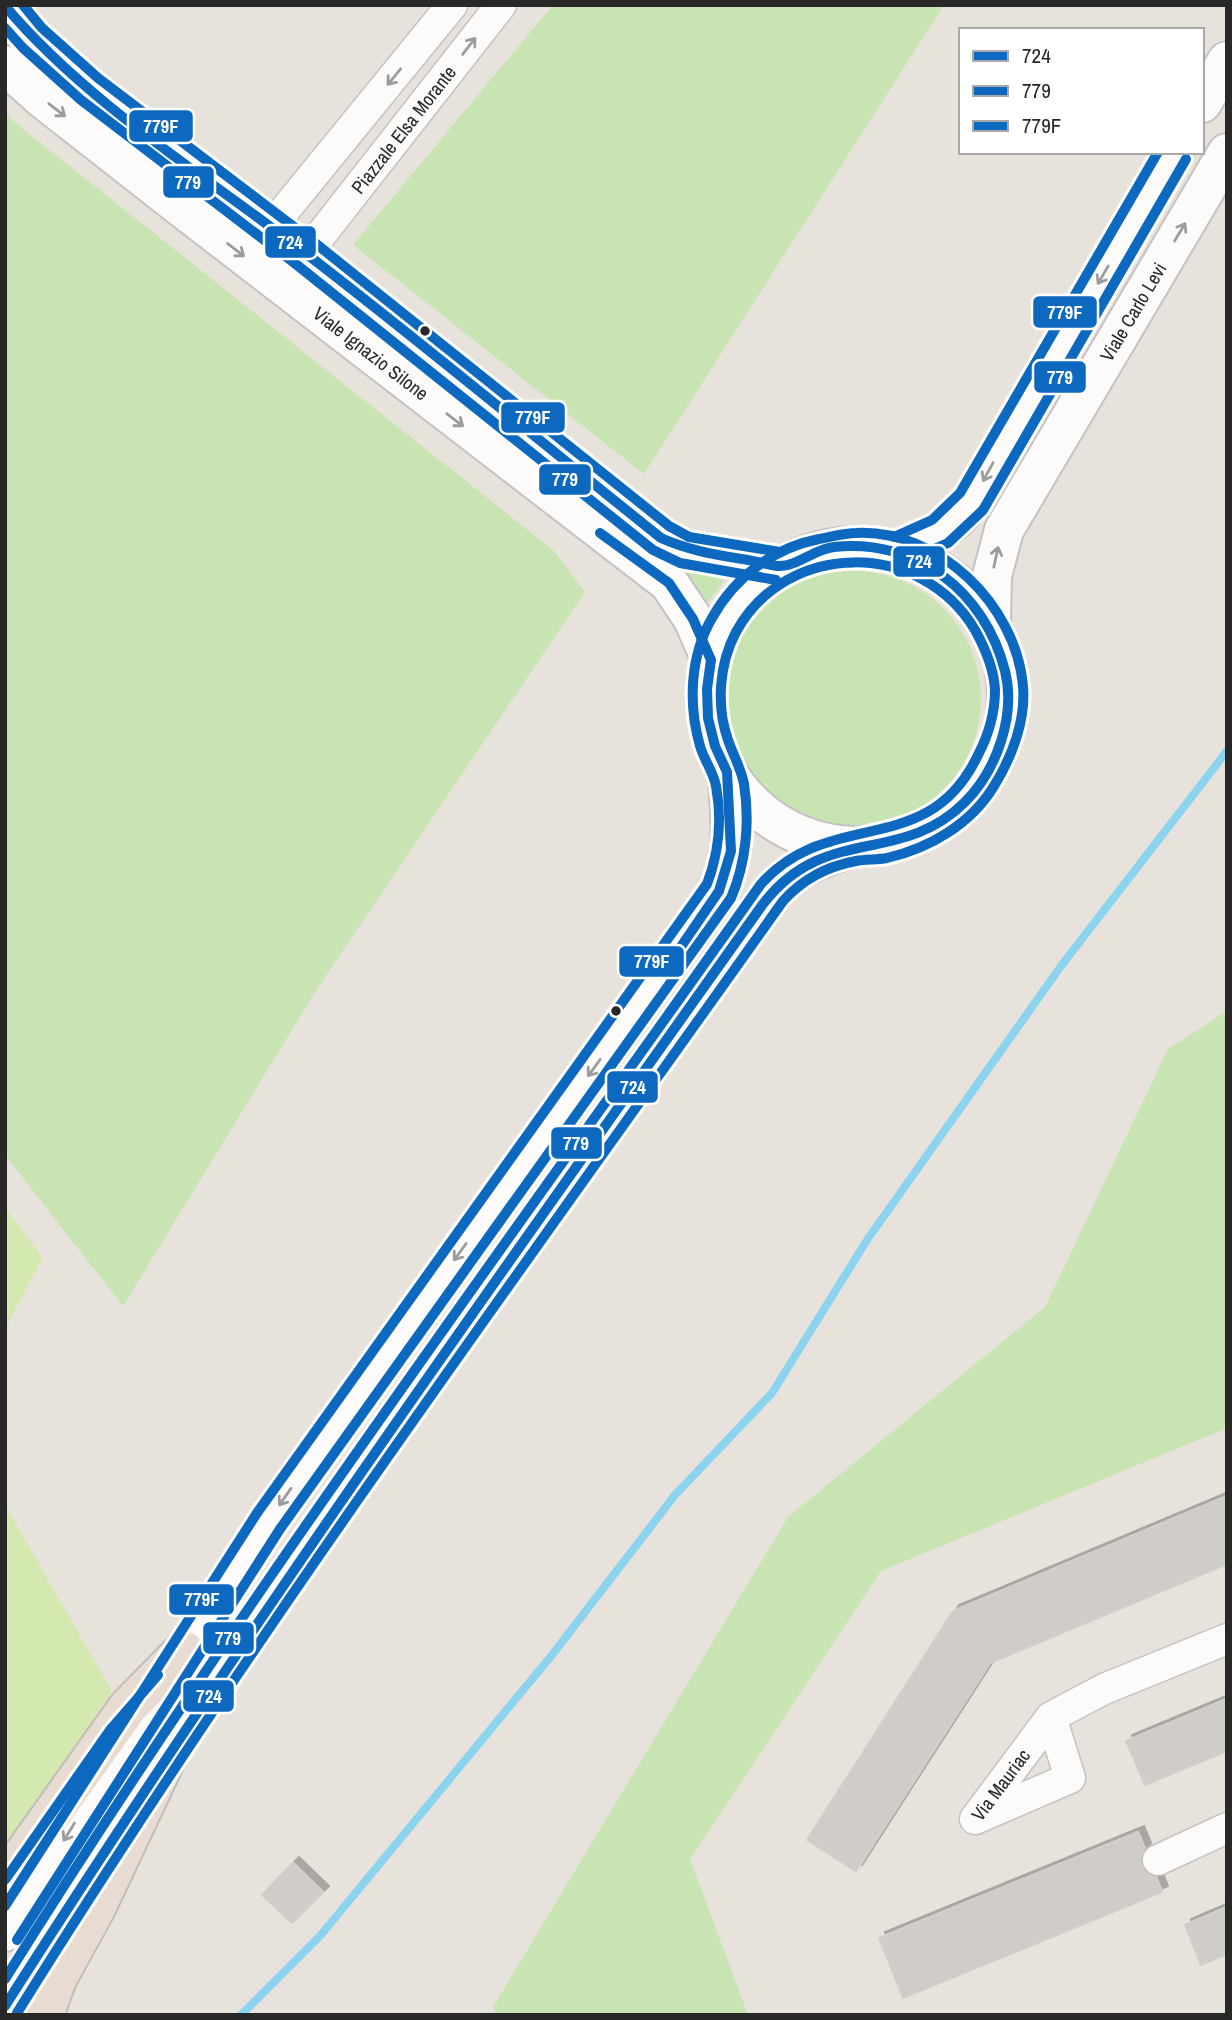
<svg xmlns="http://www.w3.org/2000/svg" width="1232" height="2020" viewBox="0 0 1232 2020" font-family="'Archivo Narrow',sans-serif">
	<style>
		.green { fill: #c8e4b2 }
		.pitch { fill: #d4e9af }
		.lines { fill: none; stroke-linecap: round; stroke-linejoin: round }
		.stream { stroke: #8bd3ee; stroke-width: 8 }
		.building { fill: #d0ccc8; stroke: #d2cec9; stroke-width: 2; filter: url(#shadow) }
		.street-casing { stroke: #c4c2c2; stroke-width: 33 }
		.secondary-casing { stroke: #c4c2c2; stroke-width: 42 }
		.highway-casing { stroke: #c0bdbb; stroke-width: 42 }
		.street { stroke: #fcfbfa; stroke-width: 30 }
		.secondary { stroke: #fcfbfa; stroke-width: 38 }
		.highway { stroke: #e8dcd2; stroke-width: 38 }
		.bus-1-casing { stroke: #fff; stroke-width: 16 }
		.bus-2-casing { stroke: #fff; stroke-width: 16 }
		.bus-3-casing { stroke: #fff; stroke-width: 16 }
		.bus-1 { stroke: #0c69bf; stroke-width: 10 }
		.bus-2 { stroke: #0c69bf; stroke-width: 10 }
		.bus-3 { stroke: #0c69bf; stroke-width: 10 }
		.oneway { stroke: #9d9c9c }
		.bus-dot { fill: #282828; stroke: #fff; stroke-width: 2.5 }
		.labels { text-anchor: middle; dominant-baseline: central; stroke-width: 5; stroke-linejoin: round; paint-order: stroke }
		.street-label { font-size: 19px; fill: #282828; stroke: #fff }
		.line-badge { stroke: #fff; stroke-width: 2.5 }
		.badge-label { font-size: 19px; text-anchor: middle; font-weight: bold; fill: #fff }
	</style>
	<defs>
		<filter id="shadow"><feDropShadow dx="6" dy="-6" stdDeviation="0" flood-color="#0004"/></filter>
	</defs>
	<rect width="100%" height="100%" fill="#e8e2dc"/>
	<path class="green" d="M553,5H944L644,474L353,245Z
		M5,111L13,121L554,551L585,592L317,989L123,1306L5,1155Z
		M676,563L721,579L723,583L706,605Z
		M725 699a128 128 0 1 1 256 0a128 128 0 1 1-256 0Z
		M1227,1011V1428L881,1571L690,1859L748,2015H497L493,2007L788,1517L1045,1307L1168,1049Z"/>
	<path class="pitch" d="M5,1207L43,1258L5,1329Z
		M5,1505L112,1691L5,1851Z"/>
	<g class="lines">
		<path class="stream" d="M241,2015L320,1936L552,1655L675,1495L772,1393L867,1240L1061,966L1227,751"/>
	</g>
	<path class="building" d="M1227,1496V1564L990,1663L856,1871L807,1840L953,1611Z
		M1227,1699V1751L1145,1785L1126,1741Z
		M1138,1832L1145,1849L1141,1858L1142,1867L1156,1877L1162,1892L903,1998L879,1938Z
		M293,1863L323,1892L292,1923L262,1895Z
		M1227,1907V1954L1201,1965L1185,1925Z"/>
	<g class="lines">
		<g class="street-casing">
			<g id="street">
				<path d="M271,227L452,5"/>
				<path id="s1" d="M306,254L501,5"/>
				<path id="s2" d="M1051,1717L1070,1778L975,1819L1051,1717L1104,1689L1227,1639"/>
				<path d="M1158,1860L1227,1828"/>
			</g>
		</g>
		<g class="secondary-casing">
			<g id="secondary">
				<path d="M5,6L32,38L89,89L306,254L661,538L684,550L778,566"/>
				<path id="s3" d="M5,65L43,99L181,207L669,583L693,619L711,660"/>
				<path d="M1202,103L1227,61"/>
				<circle cx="857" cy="696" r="150"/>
				<path d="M898,550C928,542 954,526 972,501L1174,152"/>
				<path id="s4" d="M991,625L992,576L1004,530L1227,153"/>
				<path d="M5,1932L268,1521L712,903C737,861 731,819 727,772"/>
				<path d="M5,2006C241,1628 505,1268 763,904C790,868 812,862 853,847"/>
			</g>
		</g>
		<g class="highway-casing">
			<path id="highway" d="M5,1880L128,1707L184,1650
				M44,2015L57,1979L96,1908L169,1753"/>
		</g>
		<use href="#street" class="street"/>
		<use href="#secondary" class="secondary"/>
		<use href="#highway" class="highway"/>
		<g class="bus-1-casing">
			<path id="bus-1" d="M5,6C86,102 205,176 304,252C425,345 542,443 661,538C694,553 728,556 763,563C768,564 774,566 779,566C798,566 814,549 834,547C917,538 985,592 1005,671C1016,715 997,770 965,802C900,867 825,823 763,904C505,1267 245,1629 5,2006
				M600,533L669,583L693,619L711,660L707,689L708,718L715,746L727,772L731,851L719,891L678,951
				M5,1880L110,1730L158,1675"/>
		</g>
		<g class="bus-2-casing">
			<path id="bus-2" d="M5,28L23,48L81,100L297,265L653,550L680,563L776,580
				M902,563L948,543L983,510L1186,159
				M5,1979C240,1603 505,1246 761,884C830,806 928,861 978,755C989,734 995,714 995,690C994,669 985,648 975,630C922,540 787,539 736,632C719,664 716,706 728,740C733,755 741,768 744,784C750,822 746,863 731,898L280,1529L17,1940"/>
		</g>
		<g class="bus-3-casing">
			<path id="bus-3" d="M23,5L42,28L98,78L315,243L669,526L689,537L780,552
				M894,537L932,520L960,493L1158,152
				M5,1906L257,1513L707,884C719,853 722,818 716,786C713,771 704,760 700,746C688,704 690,656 712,618C735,577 773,548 819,539C831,537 844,533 856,533C939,529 1016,605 1023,686C1026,720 1012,757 994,786C971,824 930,848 887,858C877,860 866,859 856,861C828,866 802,880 783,901C523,1268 255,1631 17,2013"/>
		</g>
		<use href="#bus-1" class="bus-1"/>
		<use href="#bus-2" class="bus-2"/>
		<use href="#bus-3" class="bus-3"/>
	</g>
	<defs><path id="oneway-shaft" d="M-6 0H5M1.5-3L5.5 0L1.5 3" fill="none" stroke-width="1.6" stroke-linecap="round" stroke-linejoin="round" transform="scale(1.75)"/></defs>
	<g class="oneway">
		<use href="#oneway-shaft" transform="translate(469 46) rotate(-52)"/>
		<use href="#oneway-shaft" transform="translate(394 77) rotate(129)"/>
		<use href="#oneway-shaft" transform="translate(57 110) rotate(38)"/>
		<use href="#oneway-shaft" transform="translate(1180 232) rotate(-59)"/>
		<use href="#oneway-shaft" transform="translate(236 250) rotate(38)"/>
		<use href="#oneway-shaft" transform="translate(1103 275) rotate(120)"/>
		<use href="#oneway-shaft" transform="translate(455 420) rotate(38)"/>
		<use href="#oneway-shaft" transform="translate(988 472) rotate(119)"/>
		<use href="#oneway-shaft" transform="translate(996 557) rotate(-78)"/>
		<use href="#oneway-shaft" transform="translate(594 1068) rotate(126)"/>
		<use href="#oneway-shaft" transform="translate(460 1252) rotate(126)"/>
		<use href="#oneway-shaft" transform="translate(285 1497) rotate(125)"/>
		<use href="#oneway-shaft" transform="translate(69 1832) rotate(122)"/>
	</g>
	<g class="bus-dot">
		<circle cx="425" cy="331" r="6"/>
		<circle cx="616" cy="1011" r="6"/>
	</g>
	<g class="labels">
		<g class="street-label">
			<text stroke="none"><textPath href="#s1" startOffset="158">Piazzale Elsa Morante</textPath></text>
			<text stroke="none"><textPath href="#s4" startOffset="350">Viale Carlo Levi</textPath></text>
			<text stroke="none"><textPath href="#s3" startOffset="466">Viale Ignazio Silone</textPath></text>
			<text stroke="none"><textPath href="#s2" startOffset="210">Via Mauriac</textPath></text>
		</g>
	</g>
	<g class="line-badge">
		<rect x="128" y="109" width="66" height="34" rx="7" fill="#0c69bf"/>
		<rect x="162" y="165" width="53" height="34" rx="7" fill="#0c69bf"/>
		<rect x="264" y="225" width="53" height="34" rx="7" fill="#0c69bf"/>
		<rect x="1032" y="295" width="66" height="34" rx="7" fill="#0c69bf"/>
		<rect x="1033" y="360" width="54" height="34" rx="7" fill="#0c69bf"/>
		<rect x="500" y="401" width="66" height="33" rx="7" fill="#0c69bf"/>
		<rect x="538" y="463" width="54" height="33" rx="7" fill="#0c69bf"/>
		<rect x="892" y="545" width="54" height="33" rx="7" fill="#0c69bf"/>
		<rect x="618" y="945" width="67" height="33" rx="7" fill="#0c69bf"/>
		<rect x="606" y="1070" width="53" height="34" rx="7" fill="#0c69bf"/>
		<rect x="550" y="1126" width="53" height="34" rx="7" fill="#0c69bf"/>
		<rect x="168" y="1583" width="67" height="33" rx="7" fill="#0c69bf"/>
		<rect x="202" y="1621" width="53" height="34" rx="7" fill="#0c69bf"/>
		<rect x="182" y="1679" width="53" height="34" rx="7" fill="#0c69bf"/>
	</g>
	<g class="badge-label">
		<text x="161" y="133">779F</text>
		<text x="188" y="189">779</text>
		<text x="290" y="249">724</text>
		<text x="1065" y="319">779F</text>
		<text x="1060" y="384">779</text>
		<text x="533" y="424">779F</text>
		<text x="565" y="486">779</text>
		<text x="919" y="568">724</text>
		<text x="652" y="968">779F</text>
		<text x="633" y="1094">724</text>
		<text x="576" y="1150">779</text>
		<text x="202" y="1606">779F</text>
		<text x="228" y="1645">779</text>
		<text x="209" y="1703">724</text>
	</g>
	<rect width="1232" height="2020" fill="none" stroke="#282828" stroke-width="14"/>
	<rect x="959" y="28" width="245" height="126" fill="#ffffff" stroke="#a9a9a9" stroke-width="2"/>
	<rect x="973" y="51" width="35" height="10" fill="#0c69bf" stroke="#a9a9a9" stroke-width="2"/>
	<text x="1022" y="63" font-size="21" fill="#282828">724</text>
	<rect x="973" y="86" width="35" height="10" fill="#0c69bf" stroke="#a9a9a9" stroke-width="2"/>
	<text x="1022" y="98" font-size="21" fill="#282828">779</text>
	<rect x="973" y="121" width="35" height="10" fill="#0c69bf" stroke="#a9a9a9" stroke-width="2"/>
	<text x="1022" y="133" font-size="21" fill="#282828">779F</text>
</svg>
